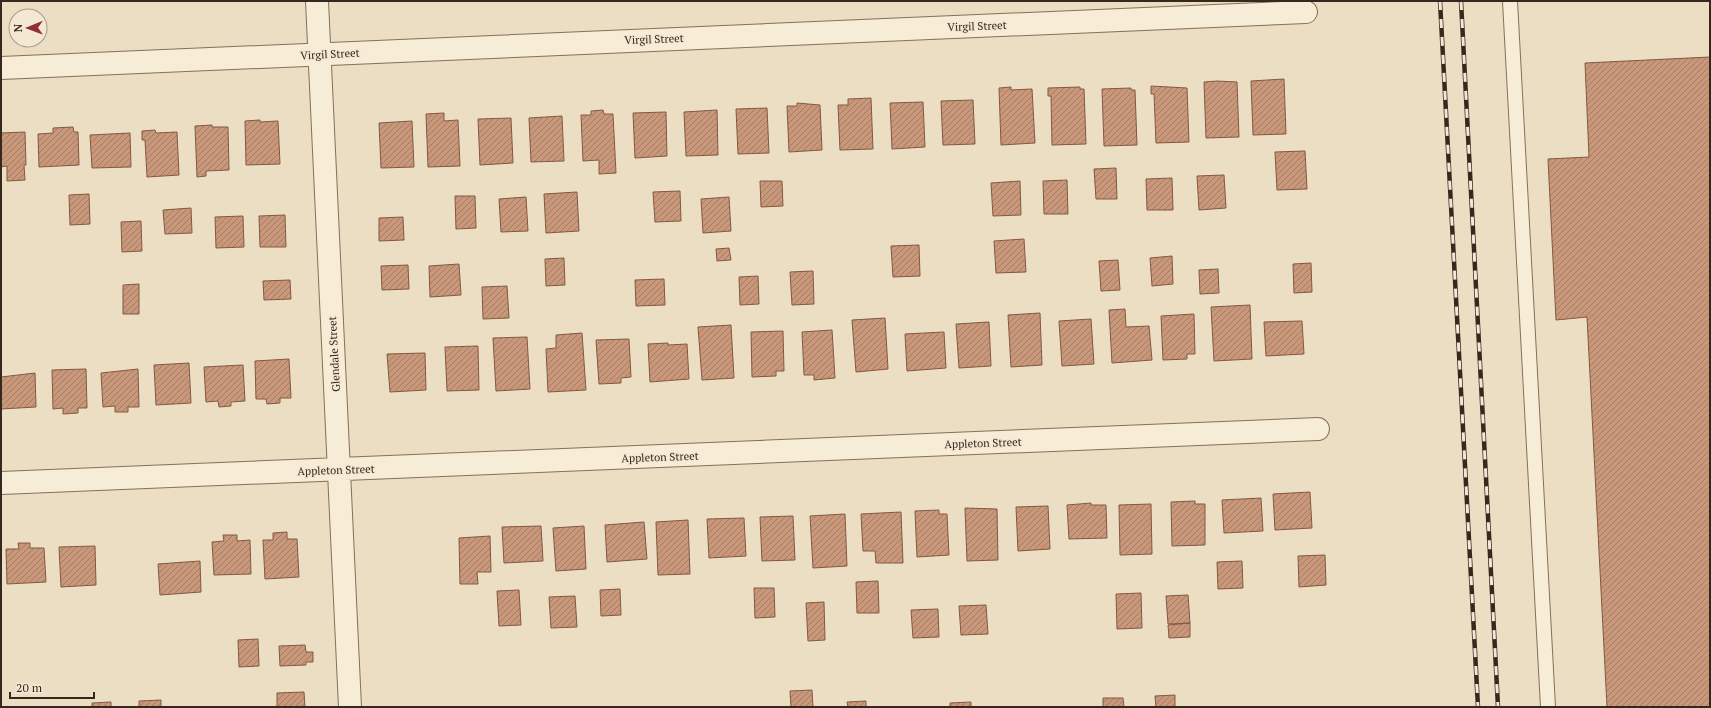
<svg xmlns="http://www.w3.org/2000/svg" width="1711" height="708" viewBox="0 0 1711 708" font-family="'PT Serif',serif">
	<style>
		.building { fill: url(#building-hatch); stroke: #835841 }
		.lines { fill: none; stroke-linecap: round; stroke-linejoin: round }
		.service-casing { stroke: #856f5a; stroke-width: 16 }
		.minor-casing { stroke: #856f5a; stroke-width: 24 }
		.service { stroke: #f7ecd5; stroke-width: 14 }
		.minor { stroke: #f7ecd5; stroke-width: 22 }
		.rail-casing { stroke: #36281e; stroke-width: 4.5 }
		.rail { stroke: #f4e8d2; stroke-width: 3; stroke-dasharray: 9; stroke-linecap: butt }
		.labels { text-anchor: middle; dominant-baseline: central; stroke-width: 3; stroke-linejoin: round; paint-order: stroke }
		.street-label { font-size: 11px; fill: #36281e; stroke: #f4e8d2 }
	</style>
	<defs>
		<pattern id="building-hatch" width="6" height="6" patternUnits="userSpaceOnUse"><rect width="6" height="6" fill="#c9977a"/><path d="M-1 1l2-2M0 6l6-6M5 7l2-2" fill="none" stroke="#a47b63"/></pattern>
	</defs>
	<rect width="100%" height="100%" fill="#ecdec3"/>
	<path class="building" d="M1710,57V707H1607L1587,317L1556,320L1548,159L1589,157L1585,63Z
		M1284,79L1286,134L1253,135L1251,81Z
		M1217,81L1237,82L1239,137L1206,138L1204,82Z
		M1151,86L1187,88L1189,142L1156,143L1154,94H1151Z
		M1011,87V90L1032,89L1035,143L1001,145L999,88Z
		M1080,87V89H1084L1086,144L1052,145L1051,96H1048V88Z
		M1131,88V90H1135L1137,145L1104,146L1102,89Z
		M871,98L873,149L840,150L838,105H848V99Z
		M973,100L975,144L943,145L941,101Z
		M923,102L925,147L892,149L890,103Z
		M797,103L820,105L822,150L789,152L787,106H797Z
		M767,108L769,153L738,154L736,109Z
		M603,110L604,114H613L616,173L599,174V160L583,161L581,115H591V111Z
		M717,110L718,155L686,156L684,112Z
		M666,112L667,156L635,158L633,113Z
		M444,113V121L458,120L460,166L428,167L426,114Z
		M562,116L564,161L531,162L529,118Z
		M511,118L513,163L480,165L478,119Z
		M260,120V122L278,121L280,164L246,165L245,121Z
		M412,121L414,167L381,168L379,123Z
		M212,125V127H228L229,170L206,171V176L197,177L195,126Z
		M73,127L74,132H78L79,165L39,167L38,134L53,133V128Z
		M155,130L156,133L177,132L179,175L147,177L145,140H142V131Z
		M25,132L26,165H24L25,180L7,181V166L1,167V133Z
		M130,133L131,167L92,168L90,135Z
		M1305,151L1307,189L1277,190L1275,152Z
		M1116,168L1117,199H1096L1094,169Z
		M1224,175L1226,208L1199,210L1197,176Z
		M1172,178L1173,210H1147L1146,179Z
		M1067,180L1068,214H1044L1043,181Z
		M760,181H782L783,206L761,207Z
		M1020,181L1021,215L993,216L991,183Z
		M680,191L681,221L655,222L653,192Z
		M577,192L579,231L546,233L544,194Z
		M89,194L90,224L70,225L69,195Z
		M455,196H475L476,228L456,229Z
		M526,197L528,231L501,232L499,199Z
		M729,197L731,231L703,233L701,199Z
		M191,208L192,233L165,234L163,210Z
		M285,215L286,247H260L259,216Z
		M243,216L244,247L216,248L215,217Z
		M403,217L404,240L379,241V218Z
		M141,221L142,251L122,252L121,222Z
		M1024,239L1026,272L996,273L994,241Z
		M919,245L920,276L893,277L891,246Z
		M729,248L731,260L717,261L716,249Z
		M1172,256L1173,284L1152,286L1150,258Z
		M564,258L565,285L546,286L545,259Z
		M1118,260L1120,290L1101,291L1099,261Z
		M1311,263L1312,292L1294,293L1293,264Z
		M459,264L461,295L430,297L429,266Z
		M408,265L409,289L382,290L381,266Z
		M1218,269L1219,293L1200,294L1199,270Z
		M813,271L814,304L792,305L790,272Z
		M758,276L759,304L740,305L739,277Z
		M664,279L665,305L636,306L635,280Z
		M290,280L291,299L264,300L263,281Z
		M139,284V314H123V285Z
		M507,286L509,318L483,319L482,287Z
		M1250,305L1252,359L1214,361L1211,307Z
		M1125,309L1126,327L1149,326L1152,360L1112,363L1109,310Z
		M1040,313L1042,365L1011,367L1008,315Z
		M1194,314L1195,354H1187V359L1163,360L1161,316Z
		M885,318L888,369L856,372L852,320Z
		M1091,319L1094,364L1062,366L1059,321Z
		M1302,321L1304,354L1266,356L1264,322Z
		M989,322L991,366L959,368L956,324Z
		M731,325L734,378L702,380L698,327Z
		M832,330L835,378L814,380V375H804L802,332Z
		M783,331L784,371H776V376L752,377L751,332Z
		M944,332L946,368L907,371L905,334Z
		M582,333L586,390L548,392L546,349L556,348V335Z
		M527,337L530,389L496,391L493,338Z
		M629,339L631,377L621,378V383L599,384L596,340Z
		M668,343V345L687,344L689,379L650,382L648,344Z
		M478,346L479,390L447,391L445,347Z
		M425,353L426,390L390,392L387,354Z
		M289,359L291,398H280V403L267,404L266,399H256L255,361Z
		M189,363L191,403L156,405L154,365Z
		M243,365L245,401L231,402V406L219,407L218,401L206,402L204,367Z
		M86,369L87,408H78V413L63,414V408L53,409L52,370Z
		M138,369L139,407H128V412H115V406L103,407L101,373Z
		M35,373L36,407L1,409V377Z
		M1310,492L1312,528L1275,530L1273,494Z
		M1261,498L1263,531L1224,533L1222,500Z
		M1195,501V504H1205V545L1172,546L1171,502Z
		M1091,503V505H1106L1107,538L1069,539L1067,505Z
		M1151,504L1152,554L1120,555L1119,505Z
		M1048,506L1050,549L1018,551L1016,507Z
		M965,508L997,509L998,560L967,561Z
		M939,510V514H947L949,555L917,557L915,511Z
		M901,512L903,563H876L875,551H863L861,514Z
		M845,514L847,566L813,568L810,516Z
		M793,516L795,560L762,561L760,517Z
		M744,518L746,556L709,558L707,519Z
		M688,520L690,574L658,575L656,522Z
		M644,522L647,559L607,562L605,525Z
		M541,526L543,561L504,563L502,527Z
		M584,526L586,569L556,571L553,528Z
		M287,532V539H297L299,577L265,579L263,540H273V533Z
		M223,535H237V541L250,540L251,574L214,575L212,542L224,541Z
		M490,536L491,572H477L478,584H460L459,538Z
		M18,543H30V548H44L46,582L7,584L6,549H19Z
		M95,546L96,585L61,587L59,547Z
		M1325,555L1326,585L1299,587L1298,556Z
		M200,561L201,592L160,595L158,564Z
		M1242,561L1243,588L1218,589L1217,562Z
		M878,581L879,613H857L856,582Z
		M754,588H774L775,617L755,618Z
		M620,589L621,615L601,616L600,590Z
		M519,590L521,625L499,626L497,591Z
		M1141,593L1142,628L1117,629L1116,594Z
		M1188,595L1190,623L1168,624L1166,596Z
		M575,596L577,627L551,628L549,597Z
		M824,602L825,640L808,641L806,603Z
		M986,605L988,634L961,635L959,606Z
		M938,609L939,637L913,638L911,610Z
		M1190,623V637L1169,638L1168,625Z
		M258,639L259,666L239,667L238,640Z
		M305,645L306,652H313V662H306V665L280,666L279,646Z
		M812,690L813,707H791L790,691Z
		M304,692L305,707H277V693Z
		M1175,695V707H1156L1155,696Z
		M1103,698H1123L1124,707H1103Z
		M161,700V707H139V701Z
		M866,701V707H848L847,702Z
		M111,702V707H92V703Z
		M971,702V707H950V703Z"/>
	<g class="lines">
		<g class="service-casing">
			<path id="service" d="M1510,1L1548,707"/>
		</g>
		<g class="minor-casing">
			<path id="minor" d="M317,1L350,707
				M1,68L1306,12
				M1,483L1318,429"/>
		</g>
		<use href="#service" class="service"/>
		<use href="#minor" class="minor"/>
		<g class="rail-casing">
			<path id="rail" d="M1440,1L1478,707
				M1461,1L1498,707"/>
		</g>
		<use href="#rail" class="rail"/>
	</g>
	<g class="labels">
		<g class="street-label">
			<text transform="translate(977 26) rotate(-2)">Virgil Street</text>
			<text transform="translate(654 39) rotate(-2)">Virgil Street</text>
			<text transform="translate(330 54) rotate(-3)">Virgil Street</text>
			<text transform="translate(334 354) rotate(-93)">Glendale Street</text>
			<text transform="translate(983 443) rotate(-2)">Appleton Street</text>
			<text transform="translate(660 457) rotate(-2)">Appleton Street</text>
			<text transform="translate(336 470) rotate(-2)">Appleton Street</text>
		</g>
	</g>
	<rect width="1711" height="708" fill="none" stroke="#36281e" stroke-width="4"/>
	<g transform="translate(28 28) rotate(269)"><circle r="19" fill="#f4e8d2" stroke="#a89b8a"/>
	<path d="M0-3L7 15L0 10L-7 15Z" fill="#922d32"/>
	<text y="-6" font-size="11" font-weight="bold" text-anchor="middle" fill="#36281e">N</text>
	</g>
	<path d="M10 692v6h84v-6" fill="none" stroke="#36281e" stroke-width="2"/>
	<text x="16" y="692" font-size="12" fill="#36281e" stroke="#f4e8d2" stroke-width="3" paint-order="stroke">20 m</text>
</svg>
